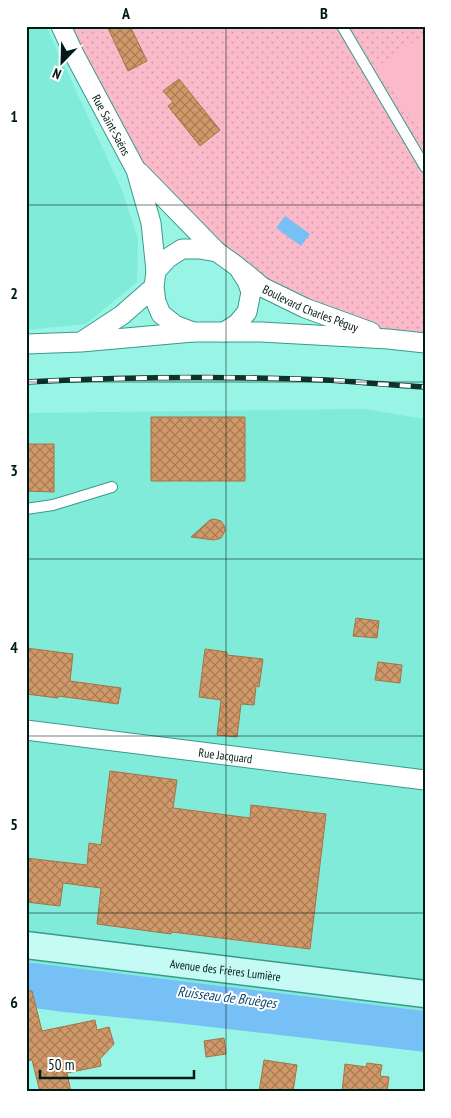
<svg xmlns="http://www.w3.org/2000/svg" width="451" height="1118" viewBox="0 0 451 1118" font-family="'PT Sans Narrow',sans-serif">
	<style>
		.built { fill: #80ebd9 }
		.grass { fill: url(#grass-dots) }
		.garden { fill: #fabaca }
		.water { fill: #77c0f6 }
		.building { fill: url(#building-cross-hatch); stroke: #a67242 }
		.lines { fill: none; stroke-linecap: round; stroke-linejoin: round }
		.lane-casing { stroke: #399a8c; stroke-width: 12 }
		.street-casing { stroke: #399a8c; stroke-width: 21 }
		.secondary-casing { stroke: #399a8c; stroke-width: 29 }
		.lane { stroke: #fff; stroke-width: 10 }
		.street { stroke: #fff; stroke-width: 19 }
		.secondary { stroke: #c6faf4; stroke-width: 26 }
		.rail-casing { stroke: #10322d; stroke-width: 5.5 }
		.rail { stroke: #fff; stroke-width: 4; stroke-dasharray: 11; stroke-linecap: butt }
		.grid { fill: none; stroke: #001b17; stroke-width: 1; stroke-opacity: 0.55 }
		.labels { text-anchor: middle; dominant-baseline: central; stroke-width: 4; stroke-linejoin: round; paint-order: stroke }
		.street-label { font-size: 12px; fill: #001b17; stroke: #fff }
		.water-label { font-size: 14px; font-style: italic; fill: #0f486b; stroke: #fff }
		.neatline { fill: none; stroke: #001b17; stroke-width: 2 }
		.grid-label { font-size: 16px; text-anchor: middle; font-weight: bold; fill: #001b17 }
	</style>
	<defs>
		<pattern id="grass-dots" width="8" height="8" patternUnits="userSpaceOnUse" patternTransform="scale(1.25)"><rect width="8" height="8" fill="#fabaca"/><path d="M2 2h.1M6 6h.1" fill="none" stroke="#d49fad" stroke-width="1.8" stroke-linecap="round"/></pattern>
		<pattern id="building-cross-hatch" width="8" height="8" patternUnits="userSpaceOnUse" patternTransform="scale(1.25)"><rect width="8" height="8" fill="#d19969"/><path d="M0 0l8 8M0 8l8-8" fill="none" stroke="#a77c55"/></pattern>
	</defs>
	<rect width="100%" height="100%" fill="#98f5e5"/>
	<path class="built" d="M26,26H46L122,190L138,239L137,282L86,324L26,330Z
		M364,409L425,419V1011L26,962V413Z"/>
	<path class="grass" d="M61,26H425V343L388,339L273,293L136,170Z"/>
	<path class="garden" d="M425,34V138L377,67Z"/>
	<path class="water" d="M285,216L310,234L301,246L276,228Z
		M26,962L425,1011V1052L176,1023L64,1012L26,1007Z"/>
	<path class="building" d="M107,26H130L147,61L128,71Z
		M179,79L220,130L200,146L168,106L173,102L163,91Z
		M151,417H245V481H151Z
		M26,444H54V492L26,491Z
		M214,519L221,521L225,527V531L221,538L218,539L214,540L191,537L210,520Z
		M356,618L379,621L377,638L353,636Z
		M26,648L73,654L70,681L121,688L118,704L58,696V698L26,694Z
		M205,649L227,652V655L263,659L259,687L256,686L254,705L241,704L237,737L217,735L221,700L199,697Z
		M378,662L402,665L400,683L375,680Z
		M110,771L177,780L173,808L250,818L251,805L326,814L310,949L172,932L171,934L97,924L101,888L63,883L60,906L26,902V858L87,865L89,843L101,845Z
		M26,991H32L42,1031L95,1020L97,1030L109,1027L114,1044L100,1059L101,1066L67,1073L71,1092H40L32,1060L26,1061Z
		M224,1038L226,1054L206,1057L204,1041Z
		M264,1060L297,1065L293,1092H259Z
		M367,1063L382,1065L380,1076L389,1077L387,1092H342L345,1064L366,1067Z"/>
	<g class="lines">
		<g class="lane-casing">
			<path id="lane" d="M342,26L425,167
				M26,509L53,505L112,487"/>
		</g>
		<g class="street-casing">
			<g id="street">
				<path id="s1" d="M61,26L74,54L136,170L151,223L156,271"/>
				<path d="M139,172L217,252"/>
				<path id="s2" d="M243,271L262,287L305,308L371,332"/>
				<path d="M193,332L175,325L161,314L156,302L154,287L156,271L168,258L182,249H199L217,252L238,267L247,281L251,292L247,312L237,324L224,332"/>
				<path d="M84,340L122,315L154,287"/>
				<path d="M26,344L81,342L193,332H261L388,339L425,343"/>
				<path id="s3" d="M26,730L425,780"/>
			</g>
		</g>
		<g class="secondary-casing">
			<g id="secondary">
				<path id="s4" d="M26,945L425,994"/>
			</g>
		</g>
		<use href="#lane" class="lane"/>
		<use href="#street" class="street"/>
		<use href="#secondary" class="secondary"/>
		<g class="rail-casing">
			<path id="rail" d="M26,382C126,377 226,376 326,380C359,382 392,385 425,387"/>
		</g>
		<use href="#rail" class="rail"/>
	</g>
	<path class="grid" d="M226,26V1092M26,205H425M26,382H425M26,559H425M26,736H425M26,913H425"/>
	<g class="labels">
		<g class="street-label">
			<text stroke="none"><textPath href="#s1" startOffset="111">Rue Saint-Saëns</textPath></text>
			<text stroke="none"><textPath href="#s2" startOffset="78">Boulevard Charles Péguy</textPath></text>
			<text stroke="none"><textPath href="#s3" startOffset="201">Rue Jacquard</textPath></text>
			<text stroke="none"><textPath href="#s4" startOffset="201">Avenue des Frères Lumière</textPath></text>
		</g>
		<g class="water-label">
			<text transform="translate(227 997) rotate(7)">Ruisseau de Bruèges</text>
		</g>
	</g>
	<rect width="451" height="1118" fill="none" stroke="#ffffff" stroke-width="55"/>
	<g transform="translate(62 62) rotate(203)" stroke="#ffffff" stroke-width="4" paint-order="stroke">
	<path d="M0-4L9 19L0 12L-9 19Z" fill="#001b17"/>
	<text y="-8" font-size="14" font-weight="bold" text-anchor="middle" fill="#001b17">N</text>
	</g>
	<path d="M40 1070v8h154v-8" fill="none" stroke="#001b17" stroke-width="2.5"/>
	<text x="48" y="1070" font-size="15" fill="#001b17" stroke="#ffffff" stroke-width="4" paint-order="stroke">50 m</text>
	<rect x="28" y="28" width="396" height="1062" class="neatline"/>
	<g class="grid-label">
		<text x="126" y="19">A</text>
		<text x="324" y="19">B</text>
		<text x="14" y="122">1</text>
		<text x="14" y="299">2</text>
		<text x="14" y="476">3</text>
		<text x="14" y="653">4</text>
		<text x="14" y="830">5</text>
		<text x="14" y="1008">6</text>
	</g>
</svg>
